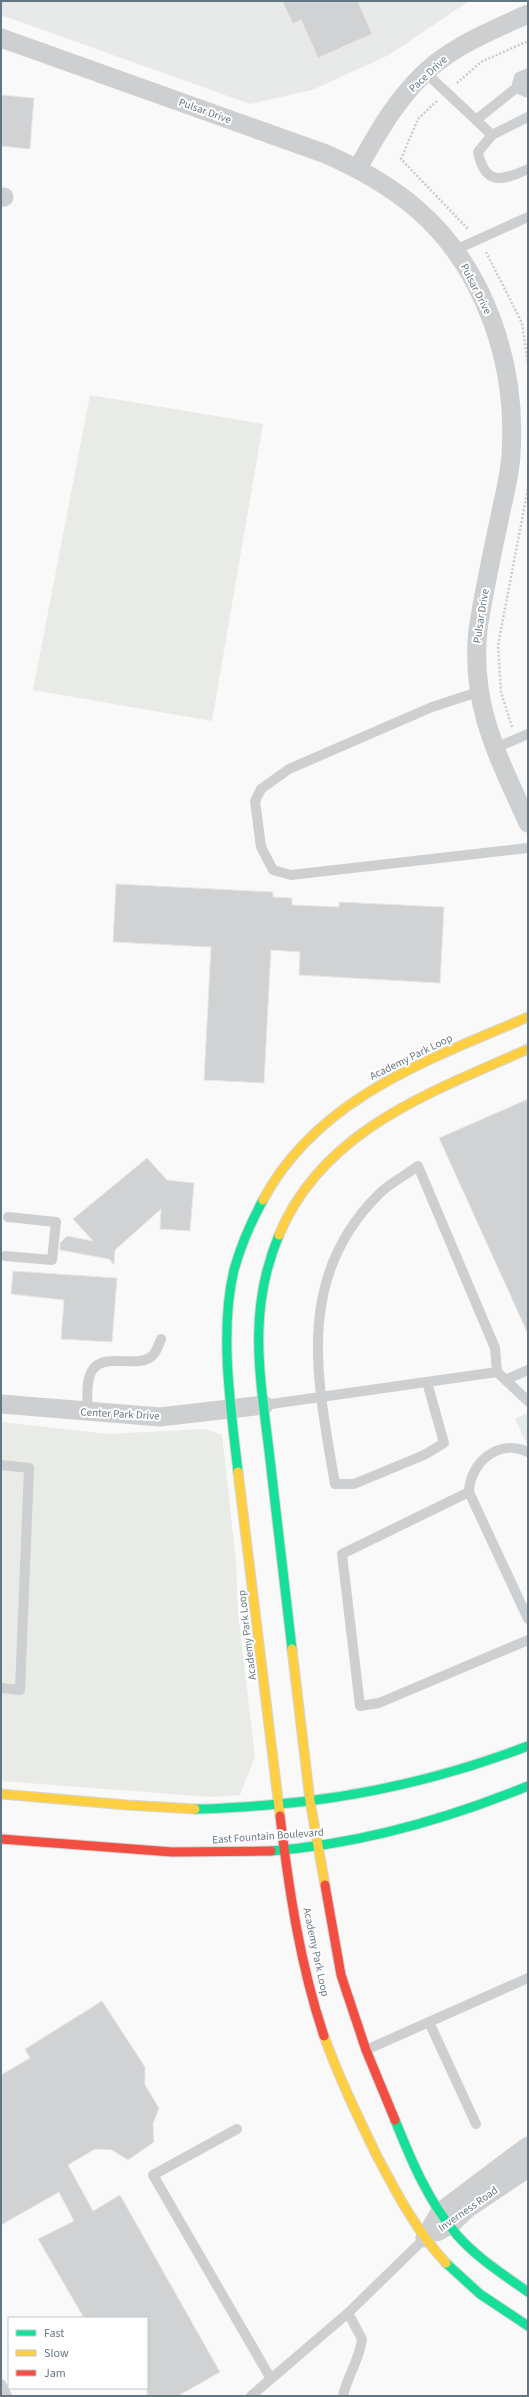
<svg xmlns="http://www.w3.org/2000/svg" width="529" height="2397" viewBox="0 0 529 2397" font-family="'Source Sans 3',sans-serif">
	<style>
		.built { fill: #e8e9e9 }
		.green { fill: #e8ebe6 }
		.building { fill: #d0d2d3; stroke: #e8e8e8 }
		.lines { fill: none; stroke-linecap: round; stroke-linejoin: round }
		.fast-casing { stroke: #d5d6d7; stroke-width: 11 }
		.slow-casing { stroke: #d5d6d7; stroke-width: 11 }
		.jam-casing { stroke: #d5d6d7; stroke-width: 11 }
		.path { stroke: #cbcccd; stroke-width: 2.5; stroke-dasharray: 2 2; stroke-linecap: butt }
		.lane { stroke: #cecfd0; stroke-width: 10 }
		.street { stroke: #cecfd0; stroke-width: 19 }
		.fast { stroke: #16e098; stroke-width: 9 }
		.slow { stroke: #ffcf43; stroke-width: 9 }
		.jam { stroke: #f24e42; stroke-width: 9 }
		.labels { text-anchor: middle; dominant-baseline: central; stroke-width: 4; stroke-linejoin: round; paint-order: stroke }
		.street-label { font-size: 11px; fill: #657683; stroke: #fff }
	</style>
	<rect width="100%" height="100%" fill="#f9f9f9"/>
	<path class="built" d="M1,1H469L389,55L312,90L250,104L1,15Z
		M528,1413V1446L515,1419Z"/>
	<path class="green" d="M90,395L263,424L212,721L33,690Z
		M1,1422L108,1434L204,1429L222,1435L236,1562L238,1613L255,1757L240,1795L211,1797L1,1781Z"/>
	<path class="building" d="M282,1H358L372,34L318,58L301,20L293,24Z
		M1,95L34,98L30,149L1,146Z
		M116,884L273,892V897L292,898V905L339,907V902L444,907L440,983L299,975L300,952L271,950L264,1083L204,1080L211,947L113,942Z
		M528,1099V1334L439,1138Z
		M147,1158L167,1180L194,1183L190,1231L160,1229L161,1209L115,1250L114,1265L109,1259L60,1250V1243L67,1236L93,1241L73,1219Z
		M13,1271L117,1278L112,1342L61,1339L64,1300L11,1294Z
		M102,2001L145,2067V2085L159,2108L153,2124L154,2142L128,2160L112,2150L95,2149L68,2165L93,2211L120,2195L220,2372L178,2396H147V2318H84L38,2239L74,2221L59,2192L1,2225V2075L30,2058L25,2049Z"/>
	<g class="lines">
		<g class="fast-casing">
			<path id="fast" d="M279,1235C245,1316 262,1384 271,1468C278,1528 285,1589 292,1649
				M238,1472C231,1409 219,1332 234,1270C241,1245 251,1222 263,1200
				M195,1809C219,1809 243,1807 268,1805C358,1798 444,1778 528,1746
				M271,1851C361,1844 445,1820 528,1786
				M395,2120C411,2160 428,2201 457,2235C476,2257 504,2275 528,2292
				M446,2263L480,2294L528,2326"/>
		</g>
		<g class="slow-casing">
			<path id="slow" d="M263,1200C317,1098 428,1060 528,1017
				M279,1235C323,1129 432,1092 528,1049
				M238,1472L280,1816
				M292,1649L310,1801L325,1885
				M1,1794L127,1805L195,1809
				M324,2036C339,2078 358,2117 377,2156C397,2194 417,2232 446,2263"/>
		</g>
		<g class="jam-casing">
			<path id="jam" d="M280,1816C289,1890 300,1965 324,2036
				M1,1839L172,1852L271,1851
				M325,1885L341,1975L366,2050L395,2120"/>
		</g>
		<path class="path" d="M457,83L481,62L528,41
			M437,101L418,119L401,159L468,229
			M486,252L522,323L528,364
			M512,727L501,692L498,645L528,488"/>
		<path class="lane" d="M426,73L492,135
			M528,73L519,77L516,88L528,93
			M528,117L492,135L478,152C485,186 502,181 528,169
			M476,120L516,88L528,83
			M455,250L528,217
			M478,692L432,707L289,769L261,789L255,801L261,847L273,870L291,875L528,848
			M495,748L528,734
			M5,1256L52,1260L56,1222L8,1217
			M505,1380L528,1370
			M427,1382L444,1443L424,1455L354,1484H335C317,1379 294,1278 379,1194C390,1183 406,1175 418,1166L495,1348L497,1372
			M264,1405L497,1372L528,1401
			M87,1412C88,1401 86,1388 89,1378C97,1346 137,1372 153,1355C157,1351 159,1344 161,1339
			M528,1452C499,1438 470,1462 469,1492L528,1619
			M1,1465L29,1468L20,1690L1,1688
			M469,1492L342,1554L360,1706L379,1703L528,1640
			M429,2022L476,2124
			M366,2050L528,1978
			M237,2129L153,2175L271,2379
			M1,2384L7,2396
			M251,2396L348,2313L425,2238
			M343,2396C347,2376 360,2359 362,2339L348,2313"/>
		<path class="street" d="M1,38L326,154C360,169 391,186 419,211C486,270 517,366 511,454C510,475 504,496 500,516C492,554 484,591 478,629C470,706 498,756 528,823
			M358,168C379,130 401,91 436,63C463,42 497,28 528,14
			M1,197H4
			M1,1404L160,1417L264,1405
			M437,2232L450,2225L468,2208L528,2168
			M425,2238L440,2212L528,2146"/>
		<use href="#fast" class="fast"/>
		<use href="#slow" class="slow"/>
		<use href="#jam" class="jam"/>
	</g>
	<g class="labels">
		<g class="street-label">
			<text transform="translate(428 74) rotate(-43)">Pace Drive</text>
			<text transform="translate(205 111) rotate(20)">Pulsar Drive</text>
			<text transform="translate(476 289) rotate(63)">Pulsar Drive</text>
			<text transform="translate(481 616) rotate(-81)">Pulsar Drive</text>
			<text transform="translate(411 1057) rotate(-26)">Academy Park Loop</text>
			<text transform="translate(120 1414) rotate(3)">Center Park Drive</text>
			<text transform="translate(247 1635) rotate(-97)">Academy Park Loop</text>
			<text transform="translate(268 1836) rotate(-4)">East Fountain Boulevard</text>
			<text transform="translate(316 1952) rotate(78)">Academy Park Loop</text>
			<text transform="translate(468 2209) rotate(-35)">Inverness Road</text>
		</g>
	</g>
	<rect width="529" height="2397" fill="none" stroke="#657683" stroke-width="4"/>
	<rect x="8" y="2317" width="140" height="72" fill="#ffffff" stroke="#c1c8cd"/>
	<rect x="16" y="2330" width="20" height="6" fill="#16e098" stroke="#c1c8cd"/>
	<text x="44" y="2337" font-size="12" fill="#657683">Fast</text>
	<rect x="16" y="2350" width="20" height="6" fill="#ffcf43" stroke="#c1c8cd"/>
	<text x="44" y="2357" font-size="12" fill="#657683">Slow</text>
	<rect x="16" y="2370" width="20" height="6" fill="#f24e42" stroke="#c1c8cd"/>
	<text x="44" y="2377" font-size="12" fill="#657683">Jam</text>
</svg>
